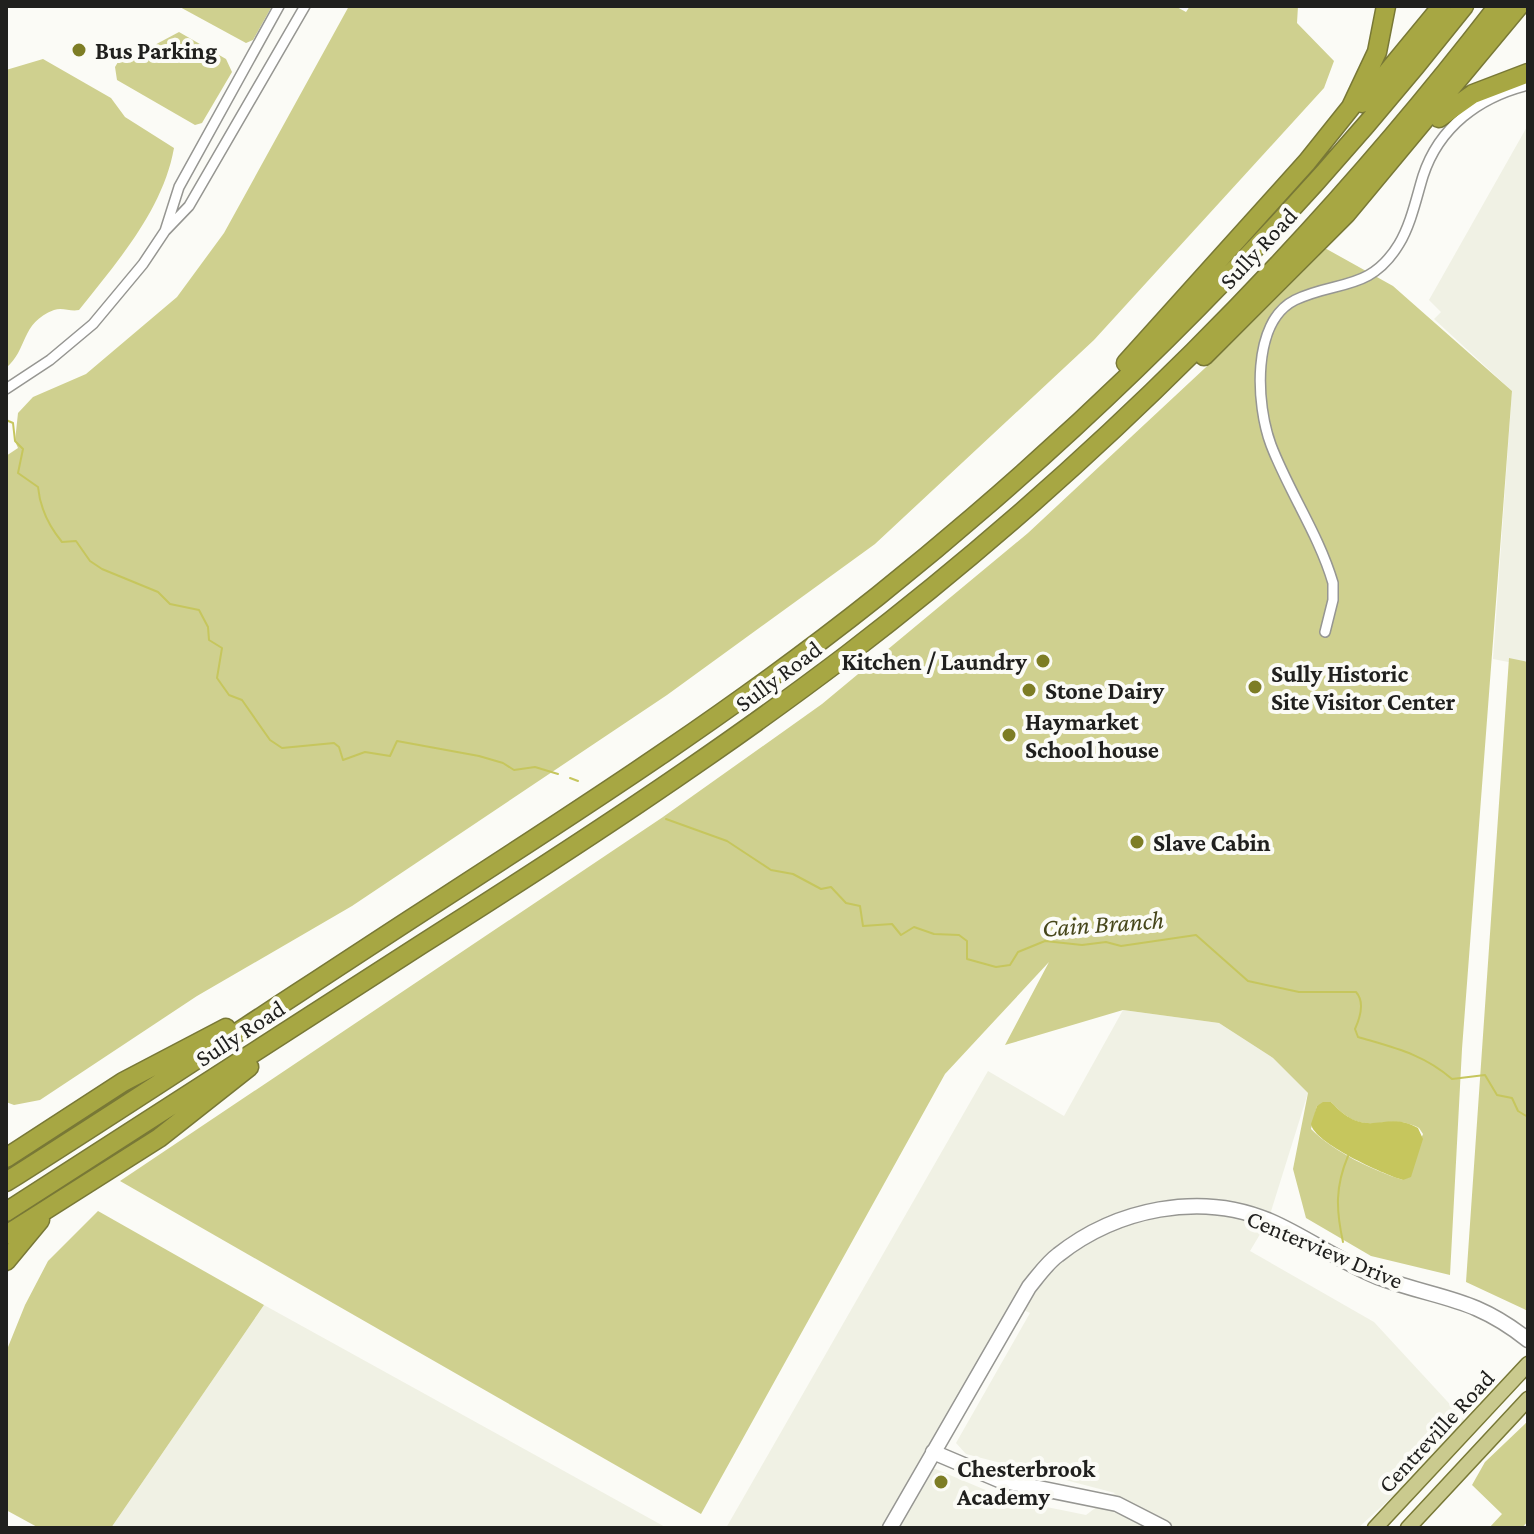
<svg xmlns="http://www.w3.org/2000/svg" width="1534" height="1534" viewBox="0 0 1534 1534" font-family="'Crimson Pro',serif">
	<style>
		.built { fill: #f0f1e4; fill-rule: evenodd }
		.green { fill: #cfd08f; fill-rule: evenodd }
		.water { fill: #c6c65d }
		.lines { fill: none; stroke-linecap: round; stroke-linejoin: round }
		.stream { stroke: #c6c65d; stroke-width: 2 }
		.street-casing { stroke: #969692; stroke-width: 12 }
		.secondary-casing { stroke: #969692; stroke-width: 17 }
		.primary-casing { stroke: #787836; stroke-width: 17 }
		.highway-casing { stroke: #787836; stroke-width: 21 }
		.street { stroke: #fff; stroke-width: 9 }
		.secondary { stroke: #fff; stroke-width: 14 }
		.primary { stroke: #caca8e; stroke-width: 14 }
		.highway { stroke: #a7a743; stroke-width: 18 }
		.poi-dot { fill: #7d7d25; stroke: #fbfbf6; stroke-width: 3 }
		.labels { text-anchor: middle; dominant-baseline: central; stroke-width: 8; stroke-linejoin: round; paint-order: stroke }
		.poi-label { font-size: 24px; font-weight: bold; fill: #20201e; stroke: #fbfbf6; text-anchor: start }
		.street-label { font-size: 24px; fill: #20201e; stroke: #fbfbf6 }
		.water-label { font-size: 26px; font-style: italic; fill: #46461a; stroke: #fbfbf6 }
	</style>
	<rect width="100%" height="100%" fill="#fbfbf6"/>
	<path class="built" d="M1528,125V666L1493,659L1512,391L1434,319L1441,312L1429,300Z
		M1123,1010L1219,1023L1273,1058L1308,1093L1268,1221L1250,1251L1374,1322L1470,1426L1358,1528H726L988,1071L1064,1116ZM1017,1307L1030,1313L956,1443L966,1454L1115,1493L1086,1515L1007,1499L926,1465Z
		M264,1305L667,1528H111Z"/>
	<path class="green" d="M178,6H272L253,40L246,43Z
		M349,6H1175L1186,12L1190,6H1298L1297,23L1334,61L1324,88L1094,340L875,544L667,695L352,906L197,996L40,1100L14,1105L6,1102V456L18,448L15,441L18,413L33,397L86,374L177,297L224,233Z
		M179,32L226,59L232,72L202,123L195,125L117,80L115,67L121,57L134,56Z
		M43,59L111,98L125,117L174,148C163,210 117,262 79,310C70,312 63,307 54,310C20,323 28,350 6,368V70Z
		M1323,247L1393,286L1512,391L1462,1049L1450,1275L1371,1256L1306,1218L1293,1169L1308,1093L1273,1058L1219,1023L1123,1010L1005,1045L1049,962L945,1074L701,1514L120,1181L663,817L822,704L1028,533L1219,355ZM1331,1102C1368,1143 1384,1109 1419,1128L1423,1134L1403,1180C1372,1170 1334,1152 1311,1129L1317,1106Z
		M1509,658L1528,662V1311L1466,1282Z
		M98,1211L264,1305L111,1528H39L6,1510V1352L25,1305L48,1261Z
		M1528,1421V1521L1522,1528H1489L1502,1514L1472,1485L1485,1462Z"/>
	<path class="water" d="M1323,1102H1331C1369,1143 1383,1108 1418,1128L1423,1139L1411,1177L1403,1180C1383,1174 1314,1143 1311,1124L1317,1106Z"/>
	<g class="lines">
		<path class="stream" d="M6,420L13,423L15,441L23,449L18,473L38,487C40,508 48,525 62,542L76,541L90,561L102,569L158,592L170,604L199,610L208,627L209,640L222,648L217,678L229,695L242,700L270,740L282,748L334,743L339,747L343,760L365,752L390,756L397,741L479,756L503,763L514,770L535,767L558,774
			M570,778L578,781
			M666,819L727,841L771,870L793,874L821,889L831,887L846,903L860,906L863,926L892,924L901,935L914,927L934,934L959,935L967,941V959L996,967L1010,965L1018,952L1045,941L1082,945L1106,942L1121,946L1196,935L1248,981L1299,992H1356C1365,1002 1360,1018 1355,1029L1358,1037C1395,1048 1423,1054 1452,1079L1485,1075L1497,1095L1512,1098L1518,1111L1528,1117
			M1343,1242C1336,1210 1335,1187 1348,1156"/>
		<g class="street-casing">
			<path id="street" d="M165,231L189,206L305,6
				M6,389L50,360L93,324L143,264L165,231L179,187L279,6
				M1325,632L1333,600V583C1319,535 1289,492 1271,445C1256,405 1251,322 1295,300C1336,280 1370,292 1399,244C1411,224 1416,199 1423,176C1439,127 1479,97 1528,85"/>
		</g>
		<g class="secondary-casing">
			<path id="secondary" d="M933,1452L999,1480L1117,1504L1164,1528
				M890,1528L1029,1287C1038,1276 1047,1263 1058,1255C1116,1209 1200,1191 1270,1221C1307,1237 1340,1262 1378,1277C1440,1300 1473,1296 1528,1340"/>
		</g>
		<g class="primary-casing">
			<path id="primary" d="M1375,1528L1528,1364
				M1408,1528L1528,1399"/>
		</g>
		<g class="highway-casing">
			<path id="highway" d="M1362,103L1442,6
				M1439,118L1473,94L1528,73
				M1204,356L1346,214L1519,6
				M1126,363L1307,162L1351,107L1377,52L1386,6
				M6,1158L123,1082L226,1028
				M6,1182C142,1096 276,1007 411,919C570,816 730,714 878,596C1095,422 1292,224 1464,6
				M6,1212C145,1123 284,1034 422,944C567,852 710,759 847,655C1090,469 1311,249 1498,6
				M6,1235L159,1138L249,1067
				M6,1261L40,1220"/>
		</g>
		<use href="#street" class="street"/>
		<use href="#secondary" class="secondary"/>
		<use href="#primary" class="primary"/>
		<use href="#highway" class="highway"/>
	</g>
	<g class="poi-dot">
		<circle cx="79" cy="50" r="8"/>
		<circle cx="1043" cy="661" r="8"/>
		<circle cx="1255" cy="687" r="8"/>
		<circle cx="1029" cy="690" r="8"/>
		<circle cx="1009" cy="735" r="8"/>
		<circle cx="1137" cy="842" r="8"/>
		<circle cx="941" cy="1482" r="8"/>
	</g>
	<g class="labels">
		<g class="poi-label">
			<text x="95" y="50">Bus Parking</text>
			<text x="1027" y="661" text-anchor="end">Kitchen / Laundry</text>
			<text x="1271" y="673">Sully Historic<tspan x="1271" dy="28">Site Visitor Center</tspan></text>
			<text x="1045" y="690">Stone Dairy</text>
			<text x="1025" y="721">Haymarket<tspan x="1025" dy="28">School house</tspan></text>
			<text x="1153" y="842">Slave Cabin</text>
			<text x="957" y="1468">Chesterbrook<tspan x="957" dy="28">Academy</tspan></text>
		</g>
		<g class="street-label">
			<text transform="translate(1258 248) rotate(-47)">Sully Road</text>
			<text transform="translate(778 676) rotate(-37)">Sully Road</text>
			<text transform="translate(240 1033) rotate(-33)">Sully Road</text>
			<text transform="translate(1325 1249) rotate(23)">Centerview Drive</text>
			<text transform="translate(1436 1431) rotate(-47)">Centreville Road</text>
		</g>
		<g class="water-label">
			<text transform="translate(1103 924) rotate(-4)">Cain Branch</text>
		</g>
	</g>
	<rect width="1534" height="1534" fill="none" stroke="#20201e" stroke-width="16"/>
</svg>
